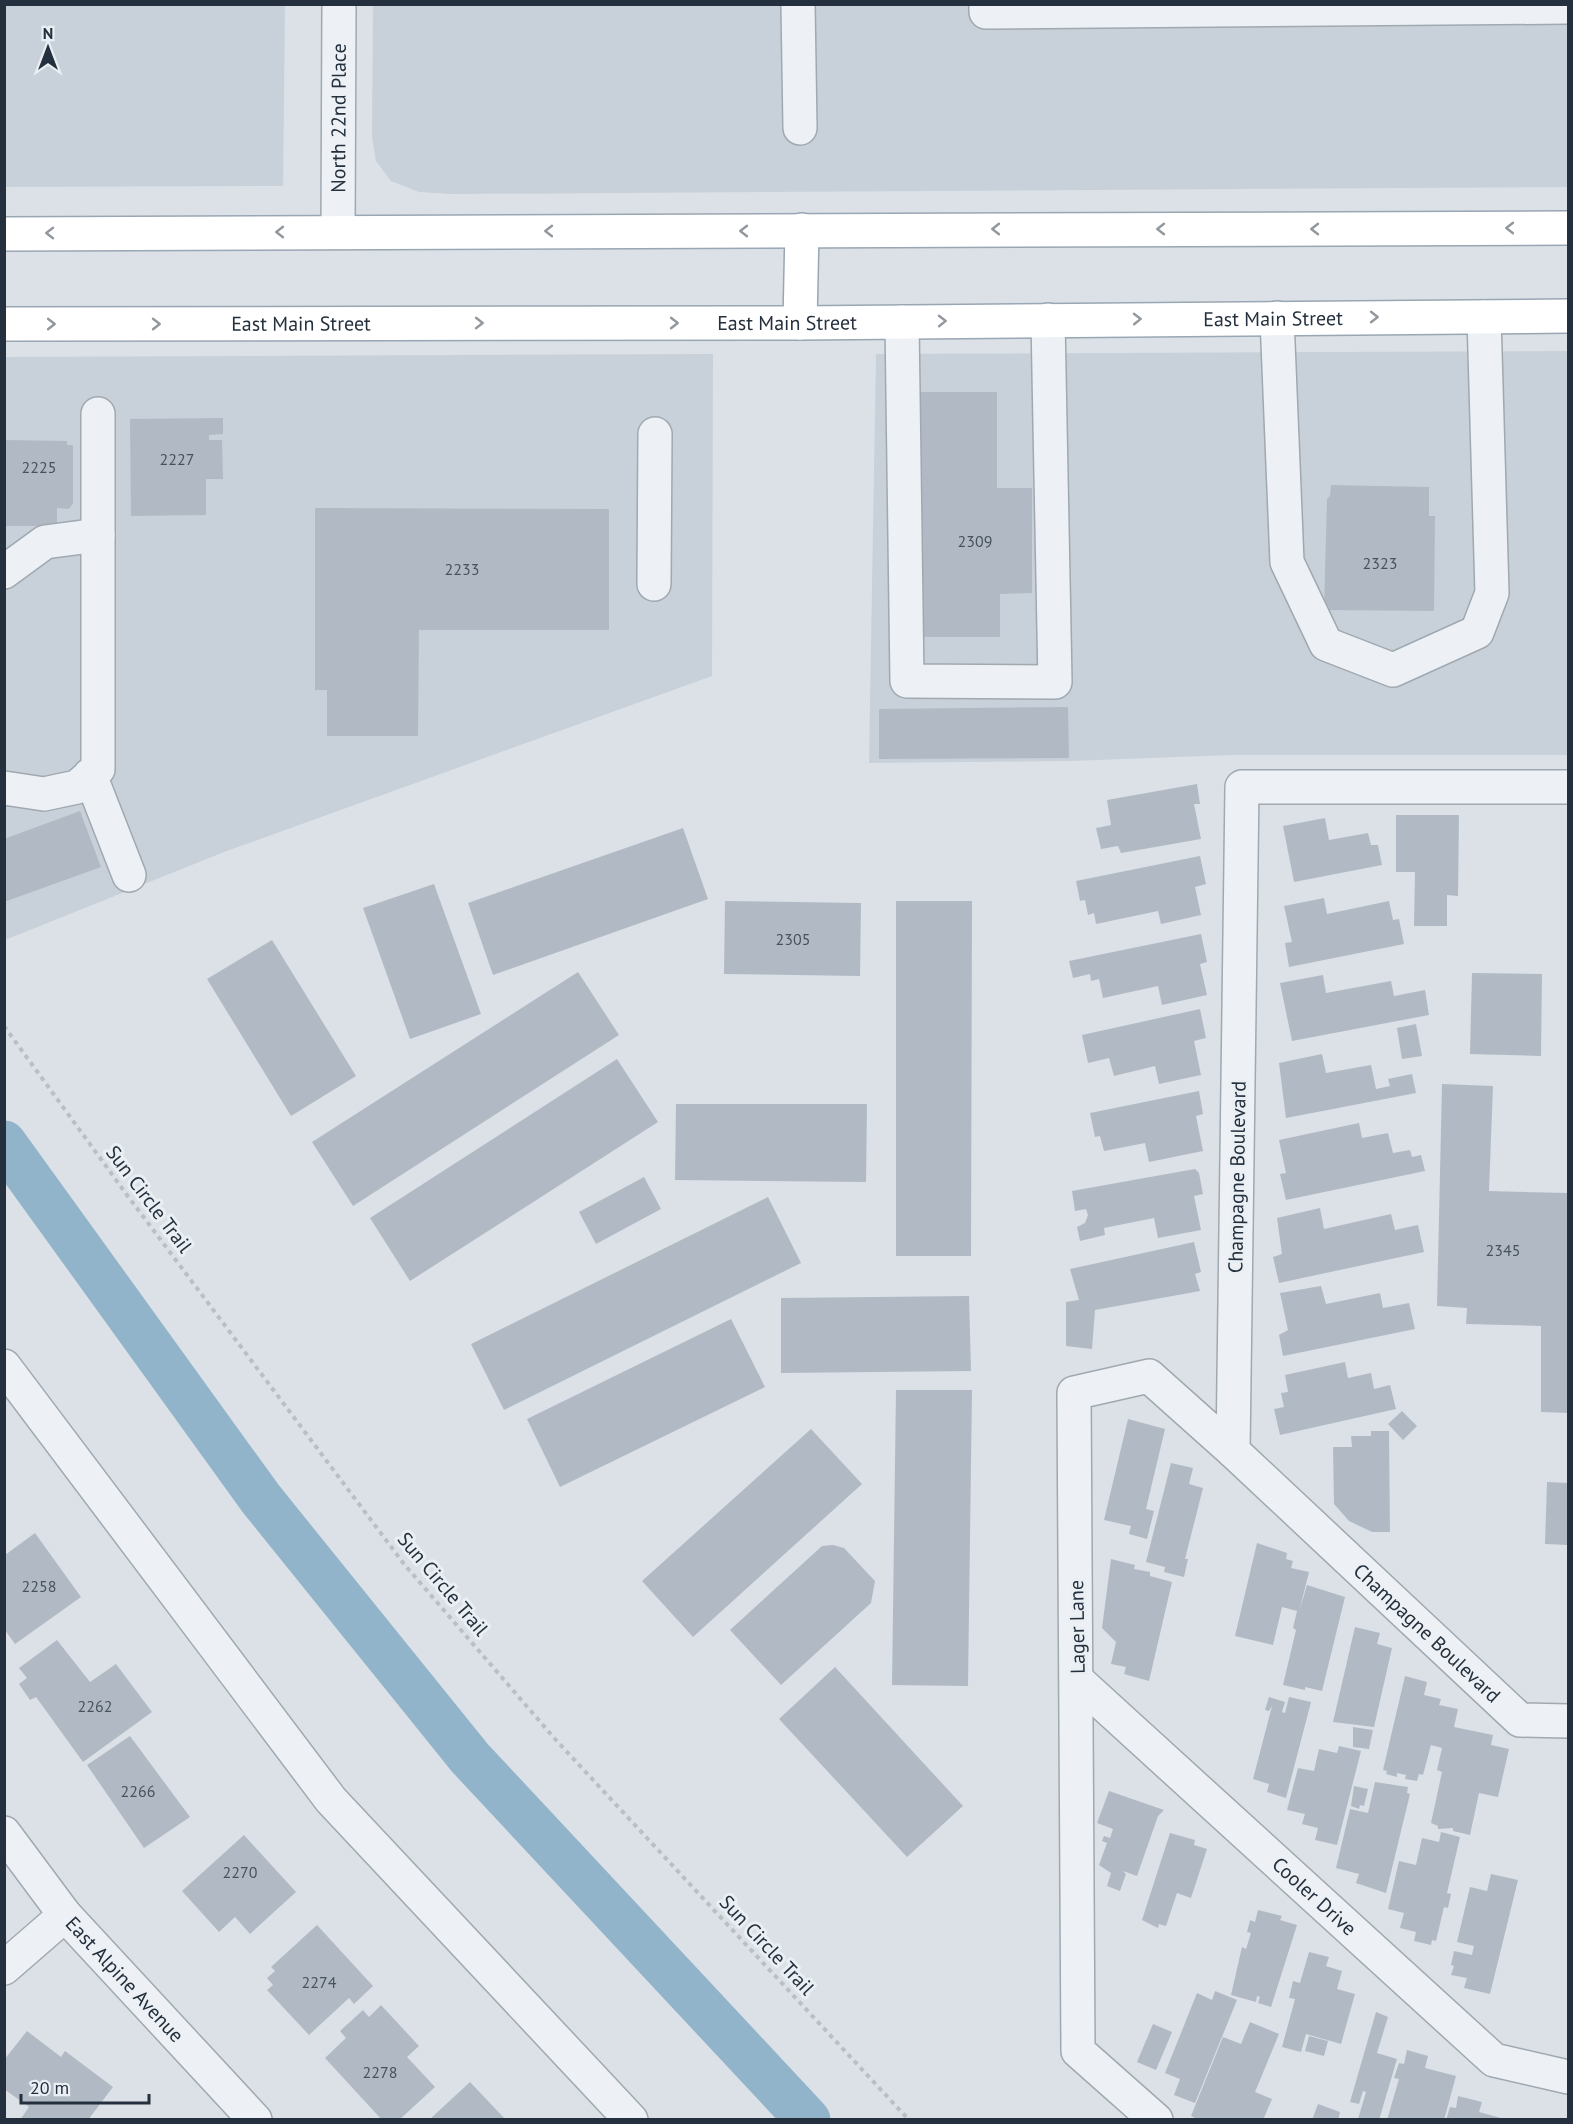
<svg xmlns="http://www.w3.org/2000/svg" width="1573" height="2124" viewBox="0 0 1573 2124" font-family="'PT Sans',sans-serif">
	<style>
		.built { fill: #c8d0d9 }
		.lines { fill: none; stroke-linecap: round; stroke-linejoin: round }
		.canal { stroke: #92b4ca; stroke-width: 45 }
		.building { fill: #b1bac4 }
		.minor-casing { stroke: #a0a8b0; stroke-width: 36 }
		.major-casing { stroke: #99a6b3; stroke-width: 36 }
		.path { stroke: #b9bfc5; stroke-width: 4; stroke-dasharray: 4.5 4.5; stroke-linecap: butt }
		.minor { stroke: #edf1f5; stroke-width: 33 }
		.major { stroke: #fff; stroke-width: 33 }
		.oneway { stroke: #92989e }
		.labels { text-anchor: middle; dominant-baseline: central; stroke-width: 6; stroke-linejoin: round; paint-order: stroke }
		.number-label { font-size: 16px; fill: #47525f }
		.street-label { font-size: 20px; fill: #24303d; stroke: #eaeff4 }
	</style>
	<rect width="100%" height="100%" fill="#dbe1e6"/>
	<path class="built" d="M4,5H285L283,186L5,187Z
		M373,5H1568V187L449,194L419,192L391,181L376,161L372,138Z
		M1568,351V755H1230L1070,761L869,763L876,354Z
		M713,354L712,676L224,852L5,940V357Z"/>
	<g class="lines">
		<path class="canal" d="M4,1143L261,1499L470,1758L808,2120"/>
	</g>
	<path class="building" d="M917,392H997V488H1032V593L1000,594V637H917Z
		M223,418V434L209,435V440H222L223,479H206V515L131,516L130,419Z
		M4,440L67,441V445H73V503L69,509L57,508V526H4Z
		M1331,485L1429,487V516H1435L1434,611L1324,610L1327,499L1330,496Z
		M315,508L609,509V630H419L418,736H327V690H315Z
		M1068,707L1069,758L879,759V709Z
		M1197,784L1200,804H1194L1201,839L1121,853L1118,846L1101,849L1096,828L1111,825L1107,800Z
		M80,811L101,867L4,902V839Z
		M1396,815H1459L1458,896L1447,895V926H1414L1415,872H1396Z
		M1325,818L1329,840L1368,833L1371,845H1378L1382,865L1294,882L1283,826Z
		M683,828L708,899L493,975L468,903Z
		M1200,856L1206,884L1195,887L1201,915L1161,924L1158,911L1096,924L1094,913L1088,915L1085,900L1080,901L1076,881Z
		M434,884L481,1014L410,1039L363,908Z
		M1324,898L1327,914L1389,901L1393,920L1399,919L1404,944L1289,967L1285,943L1292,942L1284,906Z
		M725,901L861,903L860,976L724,974Z
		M896,901H972L971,1256H896Z
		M1201,934L1207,962L1200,964L1207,995L1162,1005L1158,986L1103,998L1099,979L1091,981L1090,974L1073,978L1069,961Z
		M272,940L356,1076L291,1116L207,979Z
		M578,972L619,1035L353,1206L312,1142Z
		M1472,973L1542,974L1541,1056L1470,1054Z
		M1323,975L1326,993L1391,981L1394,996L1425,990L1429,1015L1292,1041L1280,983Z
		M1200,1009L1206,1038L1194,1041L1201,1075L1159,1084L1155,1066L1114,1076L1109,1058L1088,1063L1082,1035Z
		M1416,1024L1422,1056L1402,1059L1397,1028Z
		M1322,1054L1326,1073L1371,1065L1376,1089L1390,1086L1388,1079L1412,1074L1416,1093L1286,1118L1279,1063Z
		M617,1059L658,1122L410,1281L370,1218Z
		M1442,1084L1493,1086L1489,1191L1568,1193V1413L1541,1412V1326L1466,1324L1467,1308L1437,1306Z
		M1199,1091L1203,1114L1196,1116L1203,1151L1149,1162L1145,1143L1104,1151L1100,1136L1095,1137L1090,1113Z
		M676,1104H867L866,1182L675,1180Z
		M1359,1123L1362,1138L1388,1133L1393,1153L1410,1150L1412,1157L1421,1155L1425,1171L1286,1200L1280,1174L1286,1173L1279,1140Z
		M1195,1169L1199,1173L1203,1194L1194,1196L1201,1230L1158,1238L1154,1218L1104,1228L1105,1235L1080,1241L1077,1227L1085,1223L1088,1215L1086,1209L1075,1211L1072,1191Z
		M644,1177L661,1209L596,1244L579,1212Z
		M768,1197L801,1263L504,1410L471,1344Z
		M1320,1208L1324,1229L1391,1214L1395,1230L1418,1225L1424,1252L1279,1283L1273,1257L1282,1254L1277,1218Z
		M1194,1242L1201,1272L1195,1274L1200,1291L1095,1310L1092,1349L1066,1346V1302L1079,1300L1070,1269Z
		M1321,1286L1326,1304L1380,1293L1383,1308L1409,1303L1415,1329L1283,1356L1279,1335L1288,1330L1280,1293Z
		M969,1296L971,1371L781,1373V1298Z
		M731,1319L765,1387L560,1487L527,1419Z
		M1345,1362L1348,1378L1371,1373L1374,1389L1390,1385L1396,1409L1280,1435L1274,1409L1284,1407L1281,1393L1288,1392L1285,1375Z
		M896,1390H972L968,1686L892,1685Z
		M1402,1411L1417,1426L1403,1440L1388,1424Z
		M1128,1419L1165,1429L1146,1509L1154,1511L1147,1539L1129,1534L1131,1526L1104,1520Z
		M811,1429L862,1484L693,1637L642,1581Z
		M1371,1431H1389L1390,1532H1372L1349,1521L1334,1504L1333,1447H1352L1351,1436H1371Z
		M1171,1463L1193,1468L1189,1484L1203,1488L1185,1559H1188L1184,1577L1164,1572L1165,1567L1146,1562Z
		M1547,1482L1568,1483V1545L1545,1544Z
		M35,1533L81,1597L15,1644L5,1630V1555Z
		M1257,1543L1287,1553L1286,1559L1293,1561L1291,1568L1309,1572L1299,1612L1307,1585L1345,1597L1322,1691L1305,1687V1690L1283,1685L1296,1630L1293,1628L1297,1611L1282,1607L1273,1645L1235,1636Z
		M833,1545L844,1548L875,1581L871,1603L781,1685L730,1630L822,1546Z
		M1111,1559L1135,1565L1134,1569L1150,1572V1576L1172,1582L1149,1681L1124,1674L1126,1667L1111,1664L1116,1642L1102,1628Z
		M1355,1627L1380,1633L1377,1644L1392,1648L1374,1727L1333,1722Z
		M57,1640L90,1682L116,1664L152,1712L83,1762L36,1697L30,1700L19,1684L27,1678L19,1668Z
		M835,1667L963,1806L907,1857L779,1719Z
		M1405,1676L1427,1682L1424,1695L1441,1699L1439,1705L1458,1709L1454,1727L1493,1735L1491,1745L1509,1749L1498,1797L1479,1793L1470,1835L1453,1831V1828L1438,1829V1826L1431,1823L1442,1772L1437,1770L1442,1748L1431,1745L1423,1775L1419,1774L1417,1781L1405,1779L1406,1775L1397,1773V1777L1386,1774L1387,1771L1383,1770Z
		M1269,1697L1285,1702L1282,1712L1285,1713L1289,1697L1311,1702L1286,1798L1267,1792L1269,1784L1253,1779L1272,1706L1269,1711L1265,1710Z
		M1353,1727L1373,1730L1369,1749L1353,1747Z
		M130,1736L190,1817L144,1848L87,1765Z
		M1339,1746L1361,1751L1337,1845L1315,1840L1318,1828L1302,1824L1305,1814L1287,1810L1298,1768L1314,1771L1319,1749L1337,1753Z
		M1375,1782L1408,1787L1407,1793L1410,1794L1386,1893L1356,1883L1359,1874L1336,1868L1350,1809L1368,1813Z
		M1354,1786L1368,1789L1364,1806L1360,1805L1359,1809L1351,1806Z
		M1109,1791L1164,1810L1158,1816L1137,1876L1123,1871L1126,1874L1120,1891L1107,1886L1111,1873L1099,1865L1107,1843L1102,1841L1104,1836L1110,1838L1113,1829L1097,1823Z
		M1441,1832L1460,1837L1447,1893L1451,1894L1448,1908L1444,1907L1436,1941L1432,1940L1431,1945L1414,1941L1416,1932L1400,1928L1404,1913L1388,1909L1399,1861L1416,1865L1422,1838L1439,1842Z
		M1170,1833L1195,1840L1194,1845L1207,1849L1191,1898L1177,1893L1166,1926L1159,1924L1158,1928L1142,1920Z
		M244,1835L296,1892L250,1934L235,1917L219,1932L182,1891Z
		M1491,1874L1518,1880L1490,1994L1464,1988L1467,1978L1451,1975L1454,1966L1451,1965L1454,1951L1472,1955L1474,1946L1457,1942L1470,1887L1487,1891Z
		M1258,1910L1282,1916L1280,1920L1297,1925L1271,2007L1258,2003L1260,1997L1257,1996L1256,2002L1231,1995L1242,1947L1246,1949L1251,1933L1247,1932L1250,1920L1255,1922Z
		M317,1925L373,1986L354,2004L349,1998L309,2035L267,1990L273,1985L267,1978L275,1971L271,1967Z
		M1309,1952L1329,1957L1326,1966L1342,1971L1337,1989L1355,1994L1341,2044L1306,2034L1301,2052L1282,2047L1295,1999L1289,1998L1293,1981L1300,1983Z
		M1215,1991L1237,2000L1195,2103L1174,2095L1180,2079L1165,2073L1197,1993L1212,2000Z
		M381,2005L419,2046L407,2057L435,2087L399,2120H382L325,2058L346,2038L340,2031L363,2010L369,2017Z
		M1376,2012L1388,2017L1377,2053L1397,2059L1379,2120H1361L1358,2119L1366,2092L1363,2091L1359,2104L1350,2102Z
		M1250,2022L1279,2034L1255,2092L1272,2099L1263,2120H1199L1191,2116L1223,2037L1241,2044Z
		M1153,2024L1172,2032L1156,2070L1137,2062Z
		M27,2031L61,2057L65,2051L113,2087L88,2120H20L29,2107L4,2089V2060Z
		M1309,2036L1328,2041L1324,2056L1305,2051Z
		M1407,2050L1428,2056L1425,2068L1456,2076L1444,2120H1387L1399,2079L1394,2078L1399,2063L1404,2064Z
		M470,2082L506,2120H429Z
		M1458,2096L1482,2102L1479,2112L1508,2120H1446L1450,2107L1456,2108Z
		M1318,2104L1340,2112L1338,2120H1312Z"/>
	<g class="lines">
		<g class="minor-casing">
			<g id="minor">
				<path d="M798,4L800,128"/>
				<path d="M986,4V12L1568,7"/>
				<path id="s1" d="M338,232L339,4"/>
				<path d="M1277,318L1287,562L1326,644L1393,670L1477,632L1492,593L1484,317"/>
				<path d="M902,322L907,681L1055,682L1048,320"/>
				<path d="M4,572L45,542L98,535"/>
				<path d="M654,584L655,434"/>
				<path d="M90,775L129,875"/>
				<path id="s2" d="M1568,787H1242L1233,1451L1520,1720L1568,1721"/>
				<path d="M4,788L44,794L77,787L98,769V414"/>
				<path d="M4,1366L331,1800L631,2120"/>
				<path id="s3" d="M1077,1680L1494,2060L1568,2077"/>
				<path id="s4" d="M4,1833L65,1915L255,2120"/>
				<path d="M4,1968L65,1915"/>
				<path d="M1156,2120L1078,2051L1074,1393L1149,1376L1233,1451"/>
			</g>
		</g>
		<g class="major-casing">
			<g id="major">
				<path d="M4,234L1568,228"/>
				<path d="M800,323L802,230"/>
				<path id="s5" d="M4,324L800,323L1568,316"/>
			</g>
		</g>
		<path class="path" d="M4,1026L127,1195L404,1564L555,1739L909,2120"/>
		<use href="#minor" class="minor"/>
		<use href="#major" class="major"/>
	</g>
	<defs><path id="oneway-chevron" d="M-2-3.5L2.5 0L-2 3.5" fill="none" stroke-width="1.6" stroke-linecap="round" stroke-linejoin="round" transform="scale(1.5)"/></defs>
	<g class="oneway">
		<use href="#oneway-chevron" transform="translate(1510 228) rotate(180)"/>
		<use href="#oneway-chevron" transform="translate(996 229) rotate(180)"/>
		<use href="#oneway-chevron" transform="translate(1161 229) rotate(180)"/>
		<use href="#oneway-chevron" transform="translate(1315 229) rotate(180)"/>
		<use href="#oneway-chevron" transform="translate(549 231) rotate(180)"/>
		<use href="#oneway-chevron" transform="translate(744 231) rotate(180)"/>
		<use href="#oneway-chevron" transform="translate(280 232) rotate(180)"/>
		<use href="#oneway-chevron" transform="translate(50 233) rotate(180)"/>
		<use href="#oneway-chevron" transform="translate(1374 317)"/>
		<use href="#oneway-chevron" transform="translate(1137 319) rotate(-1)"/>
		<use href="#oneway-chevron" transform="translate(942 321) rotate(-1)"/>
		<use href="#oneway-chevron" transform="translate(479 323)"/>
		<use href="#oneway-chevron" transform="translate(674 323)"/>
		<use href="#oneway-chevron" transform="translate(51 324)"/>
		<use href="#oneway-chevron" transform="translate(156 324)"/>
	</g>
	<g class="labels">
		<g class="number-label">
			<text x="177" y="459">2227</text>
			<text x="39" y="467">2225</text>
			<text x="975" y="541">2309</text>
			<text x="1380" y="563">2323</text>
			<text x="462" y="569">2233</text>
			<text x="793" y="939">2305</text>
			<text x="1503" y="1250">2345</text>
			<text x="39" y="1586">2258</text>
			<text x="95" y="1706">2262</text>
			<text x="138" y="1791">2266</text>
			<text x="240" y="1872">2270</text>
			<text x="319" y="1982">2274</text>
			<text x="380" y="2072">2278</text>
		</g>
		<g class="street-label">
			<text stroke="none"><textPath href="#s1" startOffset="114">North 22nd Place</textPath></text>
			<text stroke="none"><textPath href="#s5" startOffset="1269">East Main Street</textPath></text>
			<text stroke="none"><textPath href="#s5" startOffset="297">East Main Street</textPath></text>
			<text stroke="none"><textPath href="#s5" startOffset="783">East Main Street</textPath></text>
			<text transform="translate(1237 1177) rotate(-89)">Champagne Boulevard</text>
			<text transform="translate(149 1199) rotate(53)">Sun Circle Trail</text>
			<text transform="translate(443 1584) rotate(50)">Sun Circle Trail</text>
			<text transform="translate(1077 1627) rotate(-91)">Lager Lane</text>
			<text stroke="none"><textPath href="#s2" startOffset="1256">Champagne Boulevard</textPath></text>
			<text stroke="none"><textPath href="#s3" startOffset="321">Cooler Drive</textPath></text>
			<text transform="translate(767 1945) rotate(47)">Sun Circle Trail</text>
			<text stroke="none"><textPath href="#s4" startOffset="190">East Alpine Avenue</textPath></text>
		</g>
	</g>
	<rect width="1573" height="2124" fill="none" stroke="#24303d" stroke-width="12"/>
	<g transform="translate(48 48)" stroke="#eaeff4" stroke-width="4.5" paint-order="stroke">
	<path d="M0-4.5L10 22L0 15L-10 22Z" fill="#24303d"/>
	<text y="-9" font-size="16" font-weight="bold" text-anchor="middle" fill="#24303d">N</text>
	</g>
	<path d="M21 2094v9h128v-9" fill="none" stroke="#24303d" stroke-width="3"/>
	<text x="30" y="2094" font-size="18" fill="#24303d" stroke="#eaeff4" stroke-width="4.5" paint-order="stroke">20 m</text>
</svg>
